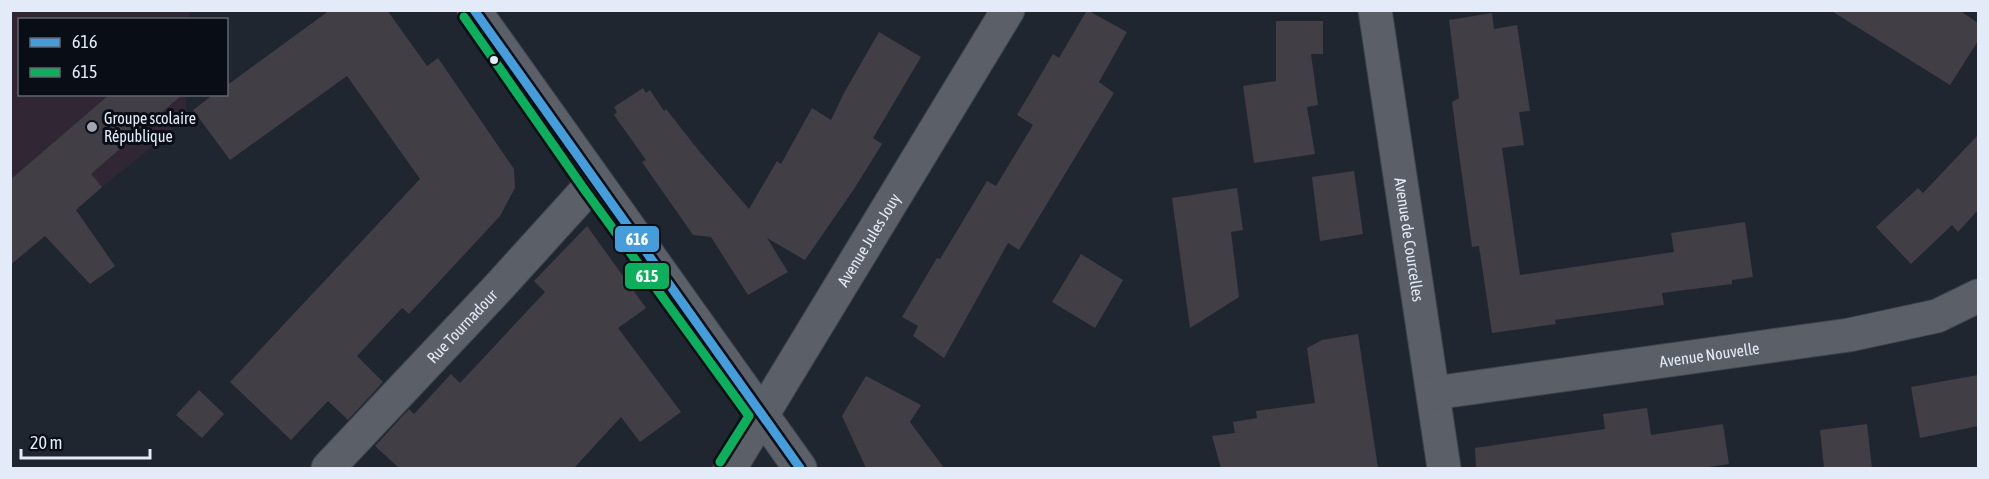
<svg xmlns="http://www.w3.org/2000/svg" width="1989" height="479" viewBox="0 0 1989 479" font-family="'Asap Condensed',sans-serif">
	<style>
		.education { fill: #302634 }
		.building { fill: #413e45 }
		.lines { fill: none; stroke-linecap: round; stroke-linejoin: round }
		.street-casing { stroke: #3e444d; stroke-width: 35 }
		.street { stroke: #5b5f67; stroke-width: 33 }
		.bus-1-casing { stroke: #080d16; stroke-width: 14 }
		.bus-2-casing { stroke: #080d16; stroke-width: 14 }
		.bus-1 { stroke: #469ddb; stroke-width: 9 }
		.bus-2 { stroke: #0daf5c; stroke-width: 9 }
		.bus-dot { fill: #e4ebf8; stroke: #080d16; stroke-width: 2 }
		.poi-dot { fill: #9fa6b2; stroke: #080d16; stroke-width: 2 }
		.labels { text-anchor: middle; stroke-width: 6; stroke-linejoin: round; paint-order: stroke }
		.poi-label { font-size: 16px; fill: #e4ebf8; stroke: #080d16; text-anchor: start }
		.street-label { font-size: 16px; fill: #e4ebf8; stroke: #080d16 }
		.line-badge { stroke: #080d16; stroke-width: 2 }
		.badge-label { font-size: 16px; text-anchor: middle; font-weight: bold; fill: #fff }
	</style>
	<rect width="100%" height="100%" fill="#202630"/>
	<!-- education -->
	<path class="education" d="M11 11H190L189 19 20 20V94L186 95V115L162 139 102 187 11 265Z"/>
	<!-- building -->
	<path class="building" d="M330 10H387L427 66 438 58 514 169 515 188 500 216 409 314 402 308 357 356 383 382 348 420 328 401 291 440 230 382 420 179 347 76 230 160 193 110 214 94H226V86Z
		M1087 10 1127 32 1099 82 1114 93 1019 250 1008 243 944 358 913 336 918 326 902 317 937 258 940 259 987 181 996 186 1033 125 1017 115 1053 54 1059 58Z
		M1830 10H1959L1978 23V41L1950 85Z
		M1492 13 1494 29 1517 25 1530 111 1519 112 1524 145 1502 148 1520 275 1674 252 1671 233 1745 222 1753 277 1732 280V284L1662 293 1664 305 1555 320 1556 324 1492 333 1479 246 1472 247 1457 140 1452 102 1459 98 1449 20Z
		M1276 21H1323V54H1311L1318 105 1307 107 1315 154 1254 163 1243 86 1276 81Z
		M879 32 921 57 873 138 882 144 854 189 805 260 767 238 788 272 748 295 711 237 693 235 642 162 646 160 614 115 617 112 614 107 643 88 646 93 650 90 664 111 666 109 699 151 749 209 777 161 781 164 812 108 831 120 844 93Z
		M110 94H183L91 174 102 187 76 210 115 266 90 284 45 236 10 265V180Z
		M1978 135V210L1958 232 1952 225 1911 264 1876 227 1918 188 1923 193Z
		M1354 171 1363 234 1320 241 1312 177Z
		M1237 188 1243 230 1231 232 1239 297 1190 328 1172 198Z
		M587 226 646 308 618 328 681 412 640 442 621 417 574 468H399L375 446 409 409 414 414 451 374 460 383 545 292 534 281Z
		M1081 254 1123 280 1095 328 1052 302Z
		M1358 334 1378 468H1221L1212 436 1235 433 1233 422 1257 418 1256 411 1315 403 1307 348 1322 340Z
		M1978 375V426L1920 438 1911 387Z
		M866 376 921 405 910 422 944 468H866L842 416Z
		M199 390 224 414 202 438 176 415Z
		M1647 408 1651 435 1723 424 1729 464 1702 468H1476L1475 448 1605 429 1603 414Z
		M1867 424 1872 468H1824L1820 430Z"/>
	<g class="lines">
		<defs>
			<g id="street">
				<path d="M474 10 800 468"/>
				<path id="s1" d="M1375 10 1444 468"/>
				<path id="s2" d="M1434 393 1849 335 1937 316 1978 296"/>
				<path id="s3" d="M328 468 496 290 594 182"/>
				<path id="s4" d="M730 468 1008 10"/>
			</g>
		</defs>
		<!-- street casing -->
		<use href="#street" class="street-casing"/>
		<!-- street -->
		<use href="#street" class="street"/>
		<defs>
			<path id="bus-1" d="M474 10 800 468"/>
			<path id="bus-2" d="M464 17 584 189 749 416 720 462"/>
		</defs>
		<!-- bus-1 casing -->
		<use href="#bus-1" class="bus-1-casing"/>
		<!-- bus-2 casing -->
		<use href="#bus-2" class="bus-2-casing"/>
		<!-- bus-1 -->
		<use href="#bus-1" class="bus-1"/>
		<!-- bus-2 -->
		<use href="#bus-2" class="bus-2"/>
	</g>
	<!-- markers -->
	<circle class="bus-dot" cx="494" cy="60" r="5"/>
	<circle class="poi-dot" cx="92" cy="127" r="6"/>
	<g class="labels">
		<!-- poi labels -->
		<g class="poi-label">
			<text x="104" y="124">Groupe scolaire<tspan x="104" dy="18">République</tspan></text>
		</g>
		<!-- street labels -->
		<g class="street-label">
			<text dy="6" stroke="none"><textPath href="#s4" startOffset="267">Avenue Jules Jouy</textPath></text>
			<text dy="6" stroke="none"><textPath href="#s1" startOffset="232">Avenue de Courcelles</textPath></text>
			<text dy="6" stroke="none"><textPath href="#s3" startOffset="195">Rue Tournadour</textPath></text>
			<text dy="6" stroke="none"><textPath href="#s2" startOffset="278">Avenue Nouvelle</textPath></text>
		</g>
	</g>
	<g class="line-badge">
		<rect x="614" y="225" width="46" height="28" rx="6" fill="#469ddb"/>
		<rect x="624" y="262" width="46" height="28" rx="6" fill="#0daf5c"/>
	</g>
	<g class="badge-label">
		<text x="637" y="245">616</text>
		<text x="647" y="282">615</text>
	</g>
	<!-- border -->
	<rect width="1989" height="479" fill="none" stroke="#e4ebf8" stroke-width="24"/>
	<!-- legend -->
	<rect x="18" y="18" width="210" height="78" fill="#080d16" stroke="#606670" stroke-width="1.5"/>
	<rect x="30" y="38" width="30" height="9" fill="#469ddb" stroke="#606670" stroke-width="1.5"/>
	<text x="72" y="48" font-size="18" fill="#e4ebf8">616</text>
	<rect x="30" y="68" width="30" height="9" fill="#0daf5c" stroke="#606670" stroke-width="1.5"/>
	<text x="72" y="78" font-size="18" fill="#e4ebf8">615</text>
	<!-- scale -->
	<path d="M21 449v9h129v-9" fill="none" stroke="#e4ebf8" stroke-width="3"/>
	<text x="30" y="449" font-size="18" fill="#e4ebf8" stroke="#080d16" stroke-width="4.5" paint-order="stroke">20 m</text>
</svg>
